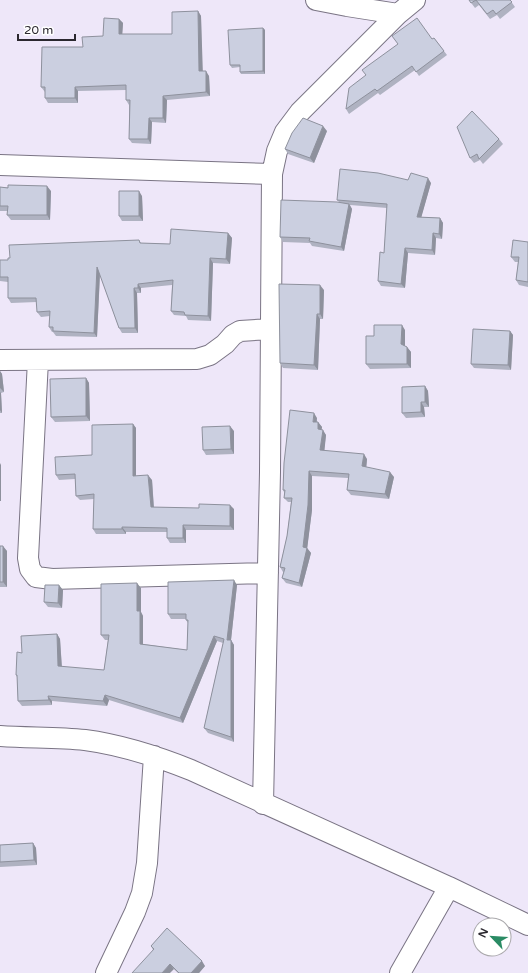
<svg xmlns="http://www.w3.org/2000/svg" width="528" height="973" viewBox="0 0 528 973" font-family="'Varela Round',sans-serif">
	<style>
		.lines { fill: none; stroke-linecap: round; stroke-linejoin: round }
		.minor-casing { stroke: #7a7484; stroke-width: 22 }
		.minor { stroke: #fff; stroke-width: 20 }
		.wall { fill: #afb2c1 }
		.shaded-wall { fill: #8e919d }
		.building { fill: #cbcfe0; stroke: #8e919d }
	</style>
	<rect width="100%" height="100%" fill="#eee7f9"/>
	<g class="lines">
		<defs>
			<path id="minor" d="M316 0 347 6 398 14
				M0 165 272 174
				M0 360 197 359 210 355 225 344 233 335 240 331 270 329
				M38 360 28 558 30 569 36 577 52 579 268 573
				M0 736C28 738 58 737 85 740 123 745 156 756 191 770L449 887 528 925
				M263 804 270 472 272 174 277 151 285 132 300 112 398 14 415 0
				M106 973 135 912 142 893 147 863 154 756
				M400 973 449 887"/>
		</defs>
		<!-- minor casing -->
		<use href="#minor" class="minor-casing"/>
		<!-- minor -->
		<use href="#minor" class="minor"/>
	</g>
	<!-- wall -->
	<path class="wall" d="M469 0H510L515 7 500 19 497 15 490 19 479 5 475 8Z
		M198 11 201 16 202 71 209 76 210 96 167 100 166 123 152 122 151 144 132 143 129 139V105L126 100V90L78 91V103H48L45 98V92L41 87 83 47 103 36 119 19 123 23 122 34H172Z
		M263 28 265 30V74H241L240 72V67L232 68 230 65Z
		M434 38 447 55 419 76 415 70 380 95 378 93 349 114 346 109Z
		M327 131 314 163 288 154 285 149Z
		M499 139 503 144 483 164 480 160 474 163 470 158Z
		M408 180 431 183 421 217 440 218 443 223 442 239 436 238 435 255 408 253 405 288 381 286 378 281 384 253 387 208 350 205 352 209 344 251 312 246 310 243 283 242 280 237 339 202 337 200Z
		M0 187 51 191 50 220H11L7 215 8 211H0Z
		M142 196 143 221H122L119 216Z
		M228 233 232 238 230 264 213 263 211 321 188 320 186 316 174 315 171 311 172 285 141 288V293H137L138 333H122L119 328 100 275 97 337 56 336 53 332H52L49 327 50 316 41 317 37 312V302L11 303 8 298V282L0 281V260H8L139 240 141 243 170 244Z
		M528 242V287L519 285 516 280 518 262H515L511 257Z
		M324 290 323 319H320L318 370 283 368 280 363Z
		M405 330V346L407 347 411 352V368L370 369 366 364 374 336Z
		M510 331 513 335 511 370 474 368 471 364Z
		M0 371 2 374 4 392 1 393 2 413H0Z
		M86 378 89 383 90 421 55 422 51 417Z
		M425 386 428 391 429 407H424L425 417 406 418 402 413Z
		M317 418V422H318L322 427 321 430 326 435 324 450 367 459 366 467 394 477 389 499 351 495 347 490 348 478 312 476V510L307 548 311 553 302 587 286 583 282 578 284 572H283L280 567 287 536 291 502H288L284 498V492L283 490Z
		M133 424 136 428V476L152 480 154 507 234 509V530H186V543H170L167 538V532H126V534H96L93 529 94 499 80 500 76 496 75 479 59 480 56 475 92 455Z
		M234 431V454L206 455 203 450Z
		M0 546 7 551V587H0Z
		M237 585 231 640 234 645V742L208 733 204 728 223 643 217 641 183 723 109 700 107 706 52 701V705L22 706 18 701 17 677 16 675 22 653 57 634 60 639 62 667 104 670 108 640H105L101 635 141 588V612L143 616V644L187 650 188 623 186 620V619H171L168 614Z
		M63 590 62 608 48 607 44 602Z
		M33 843 36 848 37 865 0 867V845Z
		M151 946 205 966 199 973H178L153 950Z"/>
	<!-- shaded-wall -->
	<path class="shaded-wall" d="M198 11 201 16 203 76 199 71Z
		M119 19 123 23 122 39 119 34Z
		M263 28 265 30V74L263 71Z
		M206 71 209 76 210 96 206 92Z
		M75 87 78 91V103L75 98Z
		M163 96 167 100 166 123 163 118Z
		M149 118 152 122 151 144 148 139Z
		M323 126 327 131 314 163 310 158Z
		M428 178 431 183 420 222 417 217Z
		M47 186 51 191 50 220 47 215Z
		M139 191 142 196 143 221 139 216Z
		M349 204 352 209 344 251 341 247Z
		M440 218 443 223 442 239 439 234Z
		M228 233 232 238 230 264 226 259Z
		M433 233 436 238 435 255 432 250Z
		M405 248 408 253 405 288 401 284Z
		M210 258 213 263 211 321 208 316Z
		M97 267 100 271 97 337 94 333Z
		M138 284 141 288V293L138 288Z
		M320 285 324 290 323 319 320 314Z
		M134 288 137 293 138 333 135 328Z
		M317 314 320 319 318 370 314 365Z
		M402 325 405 330V349L401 344Z
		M510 331 513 335 511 370 508 365Z
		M407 347 411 352V368L407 364Z
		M0 371 2 374 4 392 0 388Z
		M86 378 89 383 90 421 86 416Z
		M425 386 428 391 429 407 425 402Z
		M0 392 1 393 2 413 0 410Z
		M421 402 424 407 425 417 421 412Z
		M314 413 317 418 316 426 313 422Z
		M318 422 322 427 321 434 318 429Z
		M133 424 136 428V481L133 476Z
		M230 426 234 431V454L231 449Z
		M323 430 326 435 324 455 320 450Z
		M364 454 367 459 366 471 362 466Z
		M0 463 1 465V501H0Z
		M309 471 312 476V510L307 550V548L311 553 302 587 299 583 303 547Z
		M390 472 394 477 389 499 385 494Z
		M148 475 152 480 154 512 151 507Z
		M230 505 234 509V530L230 526Z
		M183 525 186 530V543L183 538Z
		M122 527 126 532V534L122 529Z
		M3 546 7 551V587L3 582Z
		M234 580 237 585 231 640 234 645V742L231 737 227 640Z
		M137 583 141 588V612L143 616V649L140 644 137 611Z
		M59 585 63 590 62 608 58 603Z
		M57 634 60 639 62 671 58 666Z
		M214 636 217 641 183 723 180 718Z
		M105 695 109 700 107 706 103 701Z
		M48 696 52 701V705L49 700Z
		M33 843 36 848 37 865 34 860Z
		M202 961 205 966 199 973H191Z
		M170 964 174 969 170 973H162Z"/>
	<!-- building -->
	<path class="building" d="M469 0H510L512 2 496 14 493 10 487 14 476 0 471 3Z
		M198 11 199 71H206V92L163 96V118H149L148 139H129L130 100H126V85L75 87V98H45V87H41L42 47H83L82 37 103 36 104 18 119 19V34H172V12Z
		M417 18 432 39 434 38 444 51 416 72 412 66 377 91 375 89 346 109 349 88 366 75 362 70 398 44 392 36Z
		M263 28V71L240 72V65H230L228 30Z
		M472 111 499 139 479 159 477 154 470 158 457 127Z
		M303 118 323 126 310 158 285 149 292 133Z
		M340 169 378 173 408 180 411 173 428 178 417 217 440 218 439 234 433 233 432 250 405 248 401 284 378 281 380 252 384 253 387 204 337 200Z
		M8 185 47 186V215H7L8 206H0V187L8 188Z
		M119 191H139V216H119Z
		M281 200 337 202 349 204 341 247 309 241 310 238 280 237Z
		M171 229 228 233 226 259 210 258 208 316 185 315 184 312 171 311 173 280 138 284V288H134L135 328H119L97 267 94 333 53 331V327H49L50 311 37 312 36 298H8V277H0V260H8V258H10L9 245 139 240 140 243 170 244Z
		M513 240 528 242V282L516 280 519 257H511Z
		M279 284 320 285V314H317L314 365 280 363Z
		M374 325H402L401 344 407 347V364H366V336H374Z
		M473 329 510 331 508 365 471 364Z
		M86 378V416L51 417 50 379Z
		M425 386V402H421V412L402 413V387Z
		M290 410 314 413 313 422H318V429L323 430 320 450 364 454 362 466 390 472 385 494 347 490 349 474 309 471 308 505 303 547 307 548 299 583 282 578 285 568 280 567 287 536 292 498H284L285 490H283L284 463Z
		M133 424V476L148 475 151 507 199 508V504L230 505V526L183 525V538H167V528L122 527V529H93L94 494 76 496 75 474 56 475 55 457 92 455V425Z
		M230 426 231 449 203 450 202 427Z
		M0 546H3V582H0Z
		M234 580 227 640H231V737L204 728 224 639 214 636 180 718 105 695 103 701 48 696 49 700 18 701 17 675H16L17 652 22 653 21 636 57 634 58 666 104 670 109 635H101V584L137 583V611H140V644L187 650 188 620H186V614H168V582Z
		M45 585H59L58 603 44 602Z
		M33 843 34 860 0 862V845Z
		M167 928 202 961 191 973H179L170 964 162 973H132L154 949 151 946Z"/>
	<!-- north arrow -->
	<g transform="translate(492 937) rotate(295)"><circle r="19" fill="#ffffff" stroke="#aaa9ac"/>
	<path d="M0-3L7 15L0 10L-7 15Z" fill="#2a8b64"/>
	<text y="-6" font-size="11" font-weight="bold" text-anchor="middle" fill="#2b282f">N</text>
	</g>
	<!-- scale -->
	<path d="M18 34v6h57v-6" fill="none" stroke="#2b282f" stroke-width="2"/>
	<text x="24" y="34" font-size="12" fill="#2b282f" stroke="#ffffff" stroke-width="3" paint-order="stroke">20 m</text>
</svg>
